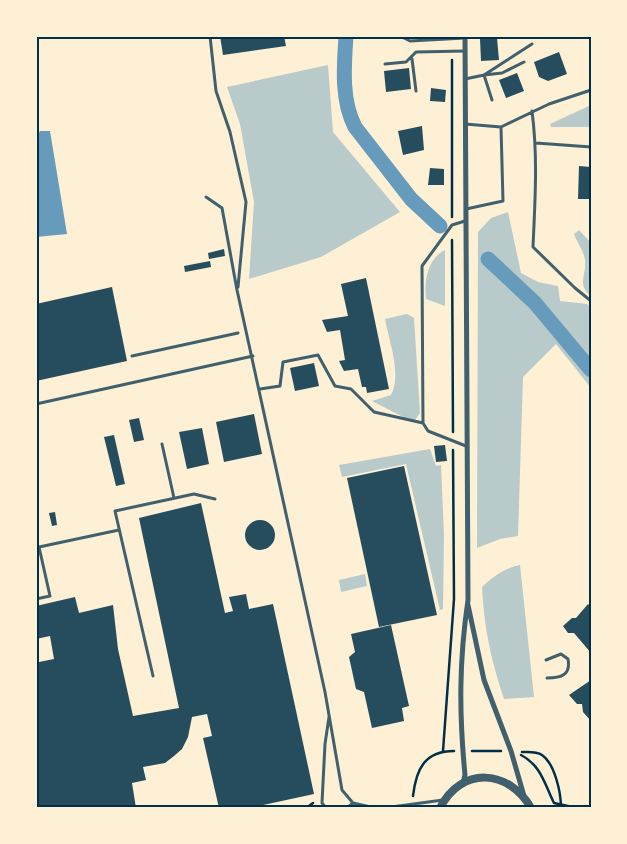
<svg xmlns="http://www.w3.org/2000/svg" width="627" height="844" viewBox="0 0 627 844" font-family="'Fira Sans Condensed',sans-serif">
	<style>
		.green { fill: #b9caca }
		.water { fill: #669bbc }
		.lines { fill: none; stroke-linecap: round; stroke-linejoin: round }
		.canal { stroke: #669bbc; stroke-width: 15 }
		.building { fill: #264d5e }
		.path { stroke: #003049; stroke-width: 2.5 }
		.service { stroke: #3f606c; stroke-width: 3 }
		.minor { stroke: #3f606c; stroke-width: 5 }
		.tertiary { stroke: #3f606c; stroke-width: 8 }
		.neatline { fill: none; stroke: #003049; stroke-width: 2 }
	</style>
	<rect width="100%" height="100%" fill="#fdf0d5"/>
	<!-- green -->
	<path class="green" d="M328 65 333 132 400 212 321 257 249 279 254 202 240 124 227 87Z
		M591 105V127H551L550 124Z
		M508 212 521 273 538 282 558 286 560 301 587 304 591 308V388L556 344 523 377 518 536 500 539 477 548 478 232 491 218Z
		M579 230 591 243V296C576 285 587 274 585 260 584 252 577 242 574 234Z
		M445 250V306L426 299C424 281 427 259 445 250Z
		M407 314 414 318 420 413 415 420 405 418 372 401 391 395C402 375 389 341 385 319Z
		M430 449 436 466 441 465 444 535 443 609 440 610 406 464 342 477 339 465Z
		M520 565 534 697 504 699C491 660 484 628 482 587 493 576 505 568 520 565Z
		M365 574 367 586 341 592 339 580Z"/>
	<!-- water -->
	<path class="water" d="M40 131H50L67 234 36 237V138Z"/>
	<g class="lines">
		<!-- canal -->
		<path class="canal" d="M346 36C344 66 341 100 355 127L411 199 440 226
			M488 259 535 303 591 370"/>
	</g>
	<!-- building -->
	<path class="building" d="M220 36H284L286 46 223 55Z
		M497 38 499 60 481 61 480 39Z
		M559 52 567 74 548 81 539 77 534 62Z
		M409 68 411 89 386 92 384 71Z
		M517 73 524 91 506 98 499 80Z
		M431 88 446 90 445 102 430 101Z
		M422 126 424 150 403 155 398 131Z
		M579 166 591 167V199H578Z
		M430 168 444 169V185H428Z
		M224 249 225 256 209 259 208 253Z
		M210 261 211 267 185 272 184 266Z
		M366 278 389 389 367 393 366 387H362L358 369 344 371 339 361 345 360 340 330 327 332 322 320 348 316 341 284Z
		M112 287 127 361 36 381V304Z
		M314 363 319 386 295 391 290 368Z
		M254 414 262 454 224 462 216 422Z
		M139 418 144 440 134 442 129 420Z
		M202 428 209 464 187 469 179 432Z
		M114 435 125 484 116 486 104 437Z
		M445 445 447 461 436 462 434 446Z
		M404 466 437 615 379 627 347 478Z
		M201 503 225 613 233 611 229 597 246 594 249 609 273 604 314 794 249 808H219L203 738 212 736 207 714 192 717 188 737 182 749 174 756 165 763 143 767 146 780 132 783 136 808H36V651L39 662 54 659 50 636 36 639V606L75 597 79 613 113 605 118 649 133 716 179 708 139 518Z
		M55 512 57 525 52 526 49 513Z
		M245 535a15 15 0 1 1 30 0a15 15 0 1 1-30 0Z
		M588 604 591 607V653L574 633H568L563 626 572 618H576Z
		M391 625 409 706 402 708 404 721 372 728 364 692 356 689 349 657 355 652 351 634Z
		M591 680V721L583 712 582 704H577L569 695Z"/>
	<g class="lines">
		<!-- path -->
		<path class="path" d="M452 217V60
			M452 240 453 432
			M443 751 454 599 453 450
			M472 751H501
			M522 752C528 752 536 751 542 755 555 764 561 793 561 808
			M521 755C541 765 545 785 554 803L577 808
			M413 796C416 770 424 751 454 751
			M306 808 313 803"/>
		<!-- service -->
		<path class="service" d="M210 36 216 91 230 132 246 202 238 287
			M400 36 410 41 465 38
			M412 59 416 91
			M385 64 406 62 416 52 465 51
			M465 79 484 75 532 44
			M492 100 484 75 502 73 524 62
			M532 111C538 157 535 201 533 247L575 288 591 301
			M465 124 501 127
			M536 143 591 147
			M206 197 222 208 237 290 325 692 342 790 353 803 375 808
			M466 209 503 201 501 127 549 104 591 90
			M465 221 452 225 422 266 423 423 428 431 466 446
			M132 356 238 333
			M260 389 280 386 283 362 318 355 335 386 351 389 374 412 423 423
			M36 404 253 356
			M162 444 174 498
			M36 599 50 596 39 547 119 530
			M546 660 561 654 568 659C571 675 561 678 547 678
			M153 676 115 511 194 494 215 499
			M326 808 322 803 325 744 329 717
			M347 808 353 803
			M384 808 443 800"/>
		<!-- minor -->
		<path class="minor" d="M468 605 484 680 511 751 524 796
			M463 783 465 775C459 713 459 661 468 600L465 36"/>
		<!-- tertiary -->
		<path class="tertiary" d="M440 808C461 766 509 769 531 808"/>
	</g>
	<!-- border -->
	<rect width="627" height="844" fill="none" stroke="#fdf0d5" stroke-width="75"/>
	<rect x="38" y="38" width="552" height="768" class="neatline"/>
</svg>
